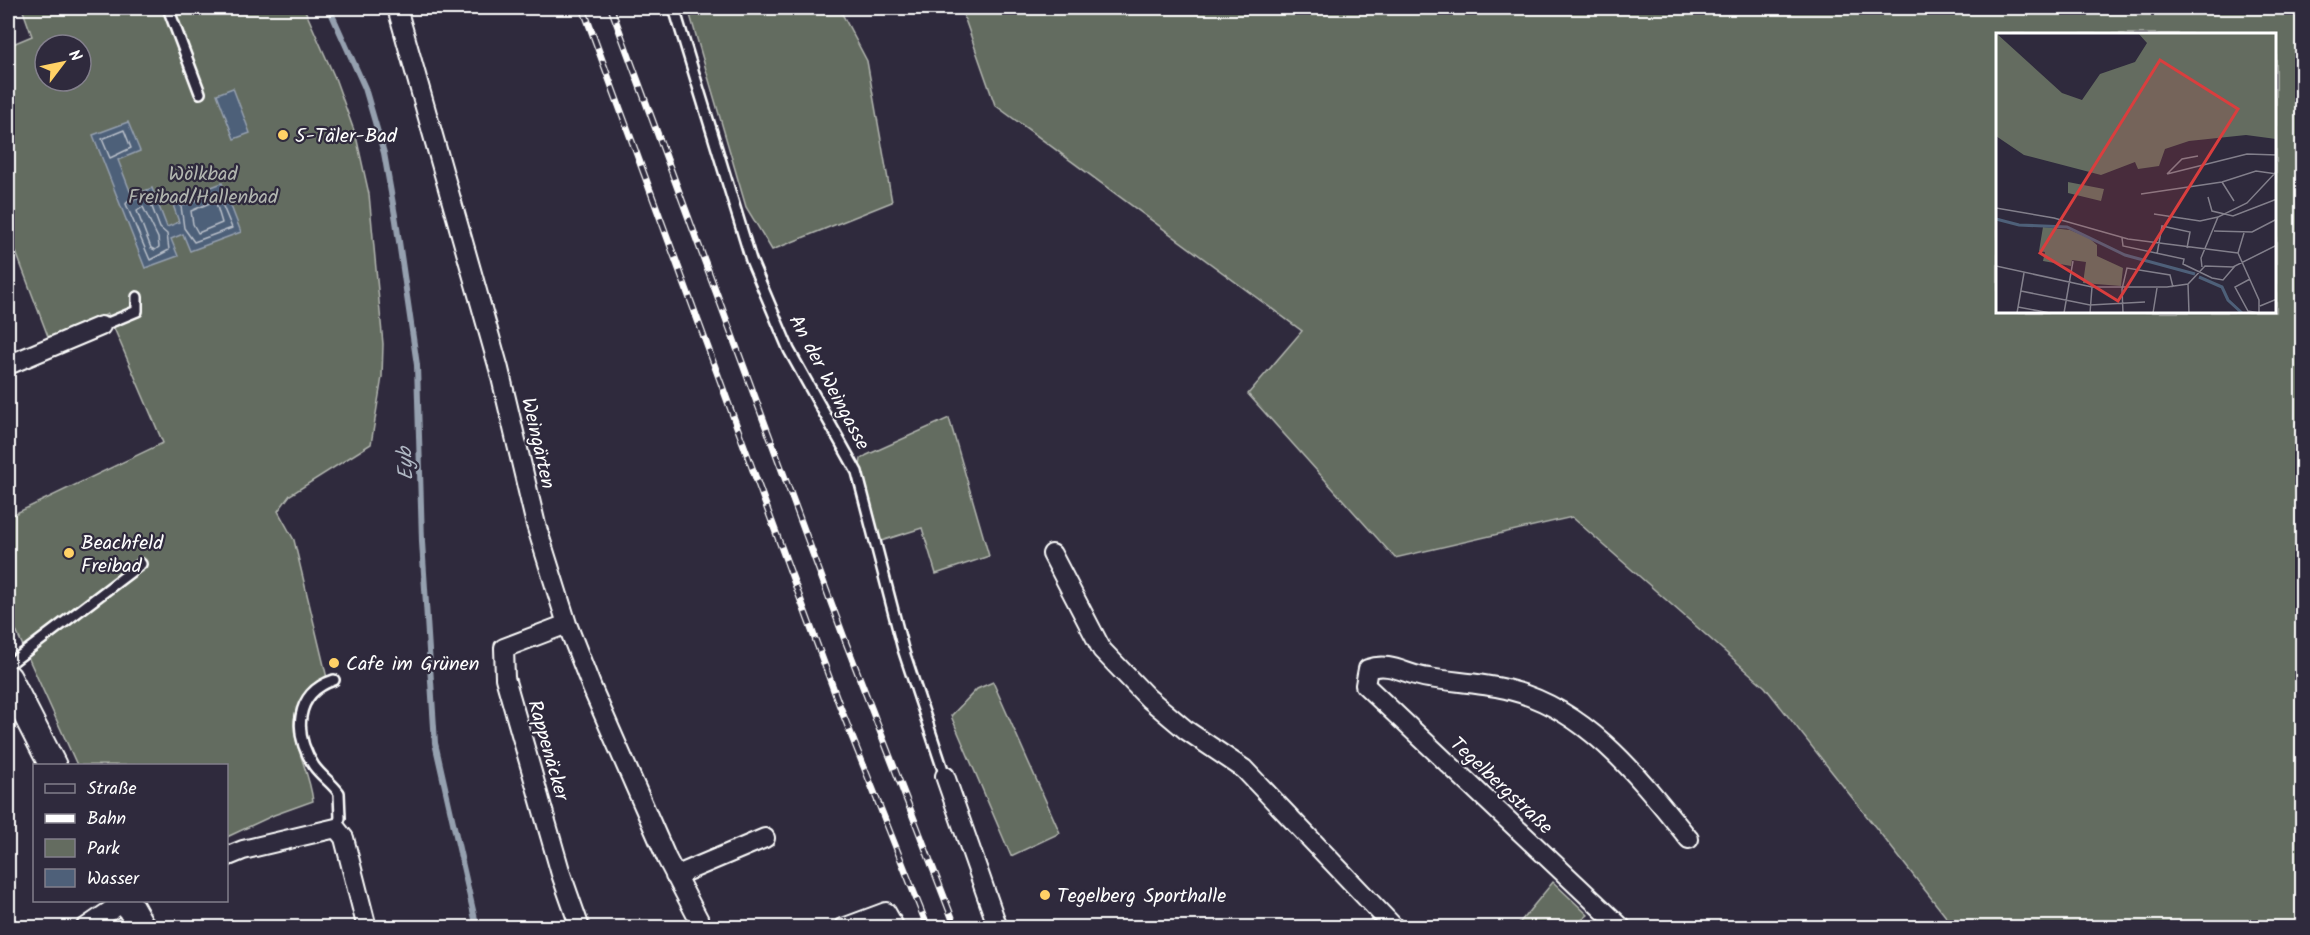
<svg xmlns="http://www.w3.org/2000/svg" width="2310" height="935" viewBox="0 0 2310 935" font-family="Kalam,sans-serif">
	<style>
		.green { fill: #646c60; stroke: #b2b6b0; stroke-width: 1.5; fill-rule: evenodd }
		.water { fill: #4e6079; stroke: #95a0af; stroke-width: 1.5 }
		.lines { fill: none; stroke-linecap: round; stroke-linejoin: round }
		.shore { stroke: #b8bfc9; stroke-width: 1.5 }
		.stream { stroke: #95a0af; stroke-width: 6 }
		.service-casing { stroke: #fff; stroke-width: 14 }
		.minor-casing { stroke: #fff; stroke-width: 22 }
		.secondary-casing { stroke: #fff; stroke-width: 30 }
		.service { stroke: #2f2a3d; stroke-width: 9 }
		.minor { stroke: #2f2a3d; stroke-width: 18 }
		.secondary { stroke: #2f2a3d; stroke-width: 26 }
		.rail-casing { stroke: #fff; stroke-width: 7 }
		.rail { stroke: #2f2a3d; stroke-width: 4.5; stroke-dasharray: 14; stroke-linecap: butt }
		.poi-dot { fill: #ffd166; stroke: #2f2a3d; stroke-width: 2 }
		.labels { text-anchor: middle; stroke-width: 4.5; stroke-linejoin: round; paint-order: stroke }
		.poi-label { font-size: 20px; fill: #fff; stroke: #2f2a3d; text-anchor: start }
		.park-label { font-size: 20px; fill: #b2b6b0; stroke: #2f2a3d }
		.street-label { font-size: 20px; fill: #fff; stroke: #2f2a3d }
		.water-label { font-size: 21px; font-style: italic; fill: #afb7c3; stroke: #2f2a3d }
		.inset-river { fill: none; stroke: #4e6079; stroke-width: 3 }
		.inset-road { fill: none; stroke: #827f8b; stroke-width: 1.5 }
		.view { fill: #da3e3e; fill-opacity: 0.15; stroke: #da3e3e; stroke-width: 3 }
		.inset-edge { fill: none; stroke: #fff; stroke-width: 3 }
	</style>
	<rect width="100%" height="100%" fill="#2f2a3d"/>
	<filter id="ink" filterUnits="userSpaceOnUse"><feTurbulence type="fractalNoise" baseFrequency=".0167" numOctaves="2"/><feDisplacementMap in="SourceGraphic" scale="12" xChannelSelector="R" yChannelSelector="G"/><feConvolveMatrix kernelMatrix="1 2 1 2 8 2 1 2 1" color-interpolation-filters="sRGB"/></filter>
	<g filter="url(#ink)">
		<!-- green -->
		<path class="green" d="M22 8H304L335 78 356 136 369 194 383 344 382 377 371 444 290 495 278 511 294 540 327 678C266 715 307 750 313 801L274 815 227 837 226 766 77 765 8 613V517L163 443 108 314 49 339 8 231V46L32 36ZM45 45H81V81H45Z
			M688 8H839L867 61 892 202 772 250 746 207Z
			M961 8H2302V927H1954L1765 687 1572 517 1395 558 1248 394 1302 331 995 105ZM2276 34V312H1998V34Z
			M949 418 989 556 936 574 922 528 881 541 860 467 861 459 867 455Z
			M993 682 1060 833 1011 856 951 716 977 689Z
			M1553 882 1588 915 1573 927H1516Z"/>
		<!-- water -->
		<path class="water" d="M233 88 250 133 234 139 217 94Z
			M128 122 140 151 118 160 132 196 152 188 167 227 179 222 172 202 222 183 241 232 190 251 183 234 171 239 178 256 145 268 93 135Z"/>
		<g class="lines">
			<!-- shore -->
			<path class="shore" d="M124 130 131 148 110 158 102 139Z
				M217 192 232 228 194 242 184 228 181 206Z
				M146 197 149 199 160 228 167 234 169 250 150 260 126 204 128 201Z
				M212 202 216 203 222 223 198 233 193 224 191 211Z
				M143 207 158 238 159 247 155 250 151 248 137 211Z"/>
			<!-- stream -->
			<path class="stream" d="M329 8 365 88 384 153 396 221 417 365 422 542 435 743 477 928"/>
			<defs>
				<path id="service" d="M168 8 200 93
					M674 8 751 260 789 350 857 472 903 649 945 776
					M101 326 137 311V297
					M8 665 141 564
					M334 680C294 693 293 734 314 766 321 776 332 783 339 793L340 818 336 828"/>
				<path id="minor" d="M397 8 499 369 536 525 567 624 592 688 667 859 703 928
					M8 365 101 326
					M1052 554 1102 650 1148 698 1186 730 1244 769 1395 928
					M567 624 504 648 505 678 561 874 580 928
					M945 776 998 928
					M226 857 243 850 336 828 344 838 367 928
					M675 876 765 838
					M85 928 126 900
					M843 928 886 912 895 928
					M1622 928 1365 685 1368 669C1391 661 1405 675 1429 678 1454 682 1481 683 1506 689 1587 708 1640 778 1689 839"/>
				<path id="secondary" d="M8 678 53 766
					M126 900 142 928"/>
			</defs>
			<!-- service casing -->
			<use href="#service" class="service-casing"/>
			<!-- minor casing -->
			<use href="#minor" class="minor-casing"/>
			<!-- secondary casing -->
			<use href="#secondary" class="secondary-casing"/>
			<!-- service -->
			<use href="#service" class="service"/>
			<!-- minor -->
			<use href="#minor" class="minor"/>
			<!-- secondary -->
			<use href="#secondary" class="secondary"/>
			<defs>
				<path id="rail" d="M583 8 839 704 928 928
					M611 8 843 635 956 928"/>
			</defs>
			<!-- rail casing -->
			<use href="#rail" class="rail-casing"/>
			<!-- rail -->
			<use href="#rail" class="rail"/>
		</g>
	</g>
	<!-- markers -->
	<g class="poi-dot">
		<circle cx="283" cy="135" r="6"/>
		<circle cx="69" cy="553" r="6"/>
		<circle cx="334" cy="663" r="6"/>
		<circle cx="1045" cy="895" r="6"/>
	</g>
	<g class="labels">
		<!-- poi labels -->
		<g class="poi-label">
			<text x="295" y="142">5-Täler-Bad</text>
			<text x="81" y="549">Beachfeld<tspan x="81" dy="23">Freibad</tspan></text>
			<text x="346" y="670">Cafe im Grünen</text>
			<text x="1057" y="902">Tegelberg Sporthalle</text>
		</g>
		<!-- park labels -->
		<g class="park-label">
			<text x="203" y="180">Wölkbad<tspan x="203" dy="23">Freibad/Hallenbad</tspan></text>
		</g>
		<!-- street labels -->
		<g class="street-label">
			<text transform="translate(830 382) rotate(62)" y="7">An der Weingasse</text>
			<text transform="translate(539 443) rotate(77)" y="7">Weingärten</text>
			<text transform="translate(549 750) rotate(74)" y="7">Rappenäcker</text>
			<text transform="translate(1502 785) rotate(43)" y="7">Tegelbergstraße</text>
		</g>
		<!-- water labels -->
		<g class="water-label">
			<text transform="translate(405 464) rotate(-93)" y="7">Eyb</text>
		</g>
	</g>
	<!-- overview -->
	<g transform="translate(1996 33)">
		<rect width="280" height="280" fill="#2f2a3d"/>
		<path d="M0 0 66 60 86 67 104 41 139 29 151 10 142 0H280V106L250 102 193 108 169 116 163 133 142 136 139 129 105 142 28 122 0 103ZM72 149 108 156 105 168 72 160ZM47 194 74 197 93 205 101 212V223L127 235 125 253 87 250 90 229 76 227 75 233 47 228 49 219 43 218Z" fill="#646c60"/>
		<path class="inset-river" d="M0 186 23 192 71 194 129 222 199 241M203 244 226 254 232 267 246 280"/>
		<path class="inset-road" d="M171 141 251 121 281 122M171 141 186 126 202 123M226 149 238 168M145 161 226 149 260 138 281 141M212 164 216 178 237 183 281 166M0 175 58 185 132 206 242 220M158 181 204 188 222 184M218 198 256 199 281 186M248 200 242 220 263 267V280L252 278 239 254 254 246M126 205 127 213 188 226 187 231 216 245 227 247 239 233M161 221 166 193 194 199 191 215M0 233 96 254H171L192 251 209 233 237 234 281 212M206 234 205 225 222 184 251 170 281 138M192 251 193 280M25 258 94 272 149 269M264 273 281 266M22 274 54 280M21 280 28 240M68 280 77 228M94 280 96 254M127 280 126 256 131 235 174 242 177 254M157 280 161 255"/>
		<path class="view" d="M164 27 242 76 122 268 44 220Z"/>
		<rect width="280" height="280" class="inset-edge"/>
	</g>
	<!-- margin -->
	<rect width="2310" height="935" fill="none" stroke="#2f2a3d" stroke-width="30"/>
	<rect x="15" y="15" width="2280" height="905" fill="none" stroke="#fff" stroke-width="2" filter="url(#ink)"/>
	<!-- legend -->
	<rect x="33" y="764" width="195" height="138" fill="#2f2a3d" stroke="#827f8b" stroke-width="1.5"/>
	<rect x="45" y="784" width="30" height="9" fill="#2f2a3d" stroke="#827f8b" stroke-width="1.5"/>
	<text x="87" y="794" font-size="18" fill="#ffffff">Straße</text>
	<rect x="45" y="814" width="30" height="9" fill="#ffffff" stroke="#827f8b" stroke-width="1.5"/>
	<text x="87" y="824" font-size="18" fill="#ffffff">Bahn</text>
	<rect x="45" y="839" width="30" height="18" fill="#646c60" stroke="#827f8b" stroke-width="1.5"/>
	<text x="87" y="854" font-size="18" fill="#ffffff">Park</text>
	<rect x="45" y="869" width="30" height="18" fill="#4e6079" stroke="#827f8b" stroke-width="1.5"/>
	<text x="87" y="884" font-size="18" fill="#ffffff">Wasser</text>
	<!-- north arrow -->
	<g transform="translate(63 63) rotate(58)"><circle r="28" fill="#2f2a3d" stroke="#827f8b" stroke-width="1.5"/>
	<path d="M0-4.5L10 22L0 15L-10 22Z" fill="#ffd166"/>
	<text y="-9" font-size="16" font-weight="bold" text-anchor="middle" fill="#ffffff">N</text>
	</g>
</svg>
